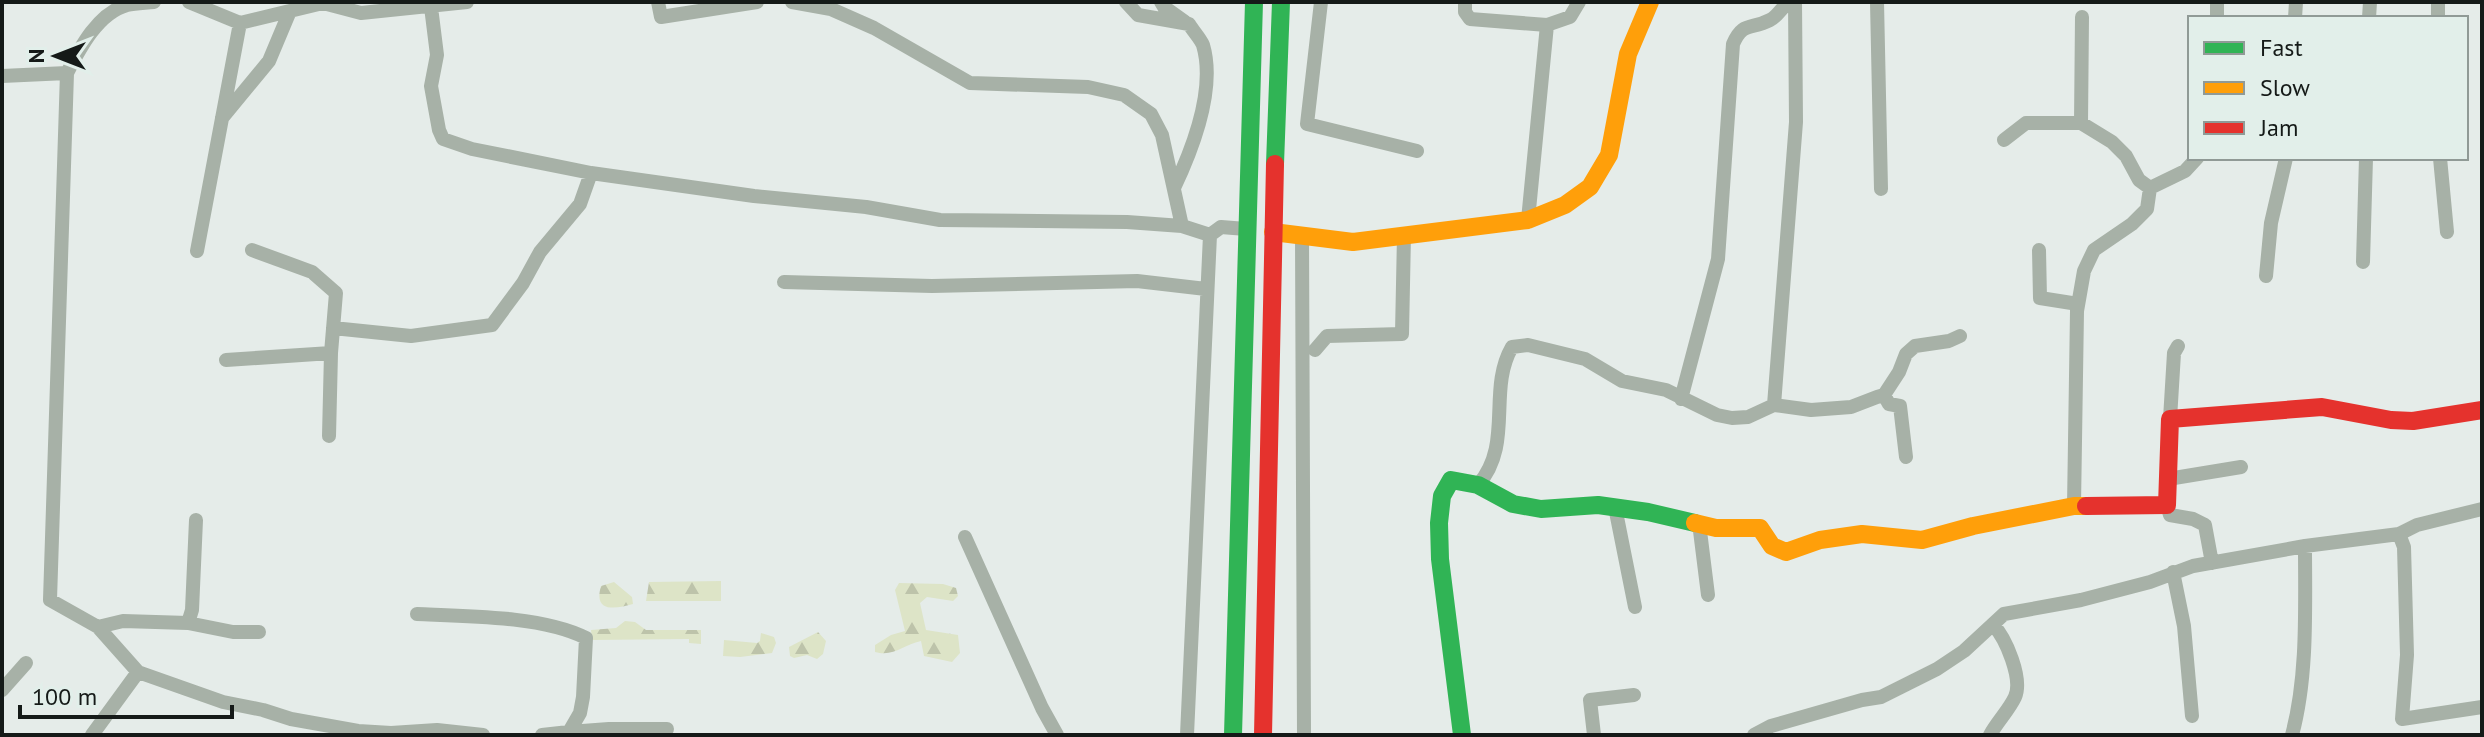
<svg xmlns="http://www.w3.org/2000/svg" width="2484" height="737" viewBox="0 0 2484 737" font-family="'PT Sans',sans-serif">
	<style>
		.forest { fill: url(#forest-firs) }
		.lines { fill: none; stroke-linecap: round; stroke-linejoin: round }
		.street { stroke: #a7b1a7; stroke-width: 14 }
		.fast { stroke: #30b455; stroke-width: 18 }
		.slow { stroke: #ff9f0a; stroke-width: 18 }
		.jam { stroke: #e5322d; stroke-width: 18 }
	</style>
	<defs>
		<pattern id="forest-firs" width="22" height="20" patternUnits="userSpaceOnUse" patternTransform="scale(2)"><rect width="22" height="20" fill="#dde4c7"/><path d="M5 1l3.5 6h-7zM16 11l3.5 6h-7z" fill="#bdc3aa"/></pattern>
	</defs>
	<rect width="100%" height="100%" fill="#e5ece9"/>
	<!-- forest -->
	<path class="forest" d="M721 581V601H646L649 582Z
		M614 582 632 597 633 604C616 609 593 613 601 586Z
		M899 583 943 584 956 588 958 596 953 601 927 597 920 603 926 630 958 635 960 653 952 662 924 656 921 641C903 645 894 657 875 652V645L891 635 905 631 895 590Z
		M625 621 635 622 646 630H701V644L689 643V639L592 640 591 630 616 628Z
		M818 632 826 641 823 654 817 659 807 655 794 658 790 656 789 647Z
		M761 633 774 637 776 643 772 653 740 657 723 656 724 640 757 643 760 641Z"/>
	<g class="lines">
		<!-- street -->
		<path class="street" d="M189 2 240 23 323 3 361 13 467 2
			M658 2 661 17 757 2
			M792 2 831 9 874 28 970 83 1088 87 1124 95 1151 114 1162 135 1182 226
			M1126 2 1138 15 1189 24C1193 31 1200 38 1203 45 1216 89 1193 148 1174 188
			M1161 2 1164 7 1185 22
			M1321 2 1307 124 1417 151
			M1465 2V12L1470 19 1547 25
			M1877 2 1881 189
			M2217 2V18
			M2438 2V18
			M431 7 437 55 431 86 439 130 443 139 472 149 591 173 754 196 866 207 940 220 1127 222 1182 226 1210 235
			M2295 18 2296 2
			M2369 18 2370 2
			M67 73 50 600 98 627 138 672 223 702 263 710 291 719 358 731 391 733 437 730 483 735
			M2 76 67 73C80 48 98 13 127 5 136 3 145 3 154 2
			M222 118 269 61 290 11
			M2081 123 2082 17
			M2004 140 2026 123H2081L2112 142 2126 156 2139 180 2150 188
			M2440 158 2447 232
			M1528 220 1547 25 1570 17 1579 2
			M1302 236 1304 735
			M2039 250 2040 298 2078 304
			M197 251 240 23
			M2363 262 2366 158
			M2266 276 2271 223 2286 158
			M784 282 932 286 1137 281 1206 289
			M333 328 411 336 492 325 523 283 540 252 580 204 591 173
			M1315 350 1327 336 1402 334 1404 235
			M226 360 331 353 336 293 312 272 252 250
			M1884 395 1889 404 1900 406 1906 457
			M1681 399 1718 259 1733 44C1743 21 1751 30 1770 20 1777 17 1782 7 1789 2
			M1774 405 1796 122 1795 2
			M2170 419 2174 353 2178 346
			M329 436 331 353
			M2168 479 2241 467
			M1478 485C1514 444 1487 390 1512 347L1528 345 1585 359 1622 381 1666 390 1717 415 1732 418 1748 417 1774 405 1811 410 1851 407 1877 397 1884 395 1899 372 1906 354 1915 346 1949 341 1960 336
			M2167 505 2170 515 2193 519 2205 525 2212 563
			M2074 506 2077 311 2084 271 2094 250 2132 224 2147 209 2150 188 2185 171 2197 158
			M1615 507 1635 607
			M1699 523 1708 595
			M2399 534 2417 525 2482 509
			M965 537 1042 708 1057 735
			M2173 572 2184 626 2192 716
			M417 614C466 616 543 616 586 638L583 697 580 713 569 732 542 735
			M188 623 233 632H259
			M98 627 123 621 188 623 192 610 196 520
			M2 690 26 663
			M92 735 138 672
			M569 735V732L609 729H667
			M1187 735 1210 235 1221 227 1246 229
			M1594 735 1590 700 1634 695
			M1754 735 1771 726 1862 700 1881 697 1937 669 1964 651 2004 614 2081 600 2150 582 2193 566 2305 546 2399 534 2404 547 2407 655 2402 719 2482 707
			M1990 735C1997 722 2009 710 2015 697 2023 679 2006 638 1993 625
			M2292 735C2308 676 2305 607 2305 546"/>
		<!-- fast -->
		<path class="fast" d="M1275 164 1281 2
			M1233 735 1254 2
			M1462 735 1440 559 1439 523 1442 496 1451 480 1478 485 1513 504 1541 509 1598 505 1648 512 1695 523"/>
		<!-- slow -->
		<path class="slow" d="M1273 232 1353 242 1528 220 1565 205 1590 187 1609 155 1628 54 1650 2
			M1695 523 1716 528H1760L1772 546 1786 552 1820 540 1862 534 1922 540 1973 526 2074 506H2086"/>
		<!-- jam -->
		<path class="jam" d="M2086 506 2167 505 2170 419 2322 407 2391 420 2413 421 2482 410
			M1263 735 1275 164"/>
	</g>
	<!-- border -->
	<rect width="2484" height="737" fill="none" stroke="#151a18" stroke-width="8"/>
	<!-- legend -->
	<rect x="2188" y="16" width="280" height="144" fill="#e2efea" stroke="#909a96" stroke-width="2"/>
	<rect x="2204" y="42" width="40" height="12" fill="#30b455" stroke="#909a96" stroke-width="2"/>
	<text x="2260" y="56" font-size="24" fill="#151a18">Fast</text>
	<rect x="2204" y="82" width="40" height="12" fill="#ff9f0a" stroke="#909a96" stroke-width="2"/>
	<text x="2260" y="96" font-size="24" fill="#151a18">Slow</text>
	<rect x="2204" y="122" width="40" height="12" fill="#e5322d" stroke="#909a96" stroke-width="2"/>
	<text x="2260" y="136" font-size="24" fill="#151a18">Jam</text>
	<!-- north arrow -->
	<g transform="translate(56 56) rotate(270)" stroke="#e2efea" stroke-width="6" paint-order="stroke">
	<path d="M0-6L14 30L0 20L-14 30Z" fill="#151a18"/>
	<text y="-12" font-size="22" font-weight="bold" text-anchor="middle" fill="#151a18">N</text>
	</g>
	<!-- scale -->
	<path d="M20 705v12h212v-12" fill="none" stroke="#151a18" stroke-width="4"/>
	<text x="32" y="705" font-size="24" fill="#151a18" stroke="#e2efea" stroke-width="6" paint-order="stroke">100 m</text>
</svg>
